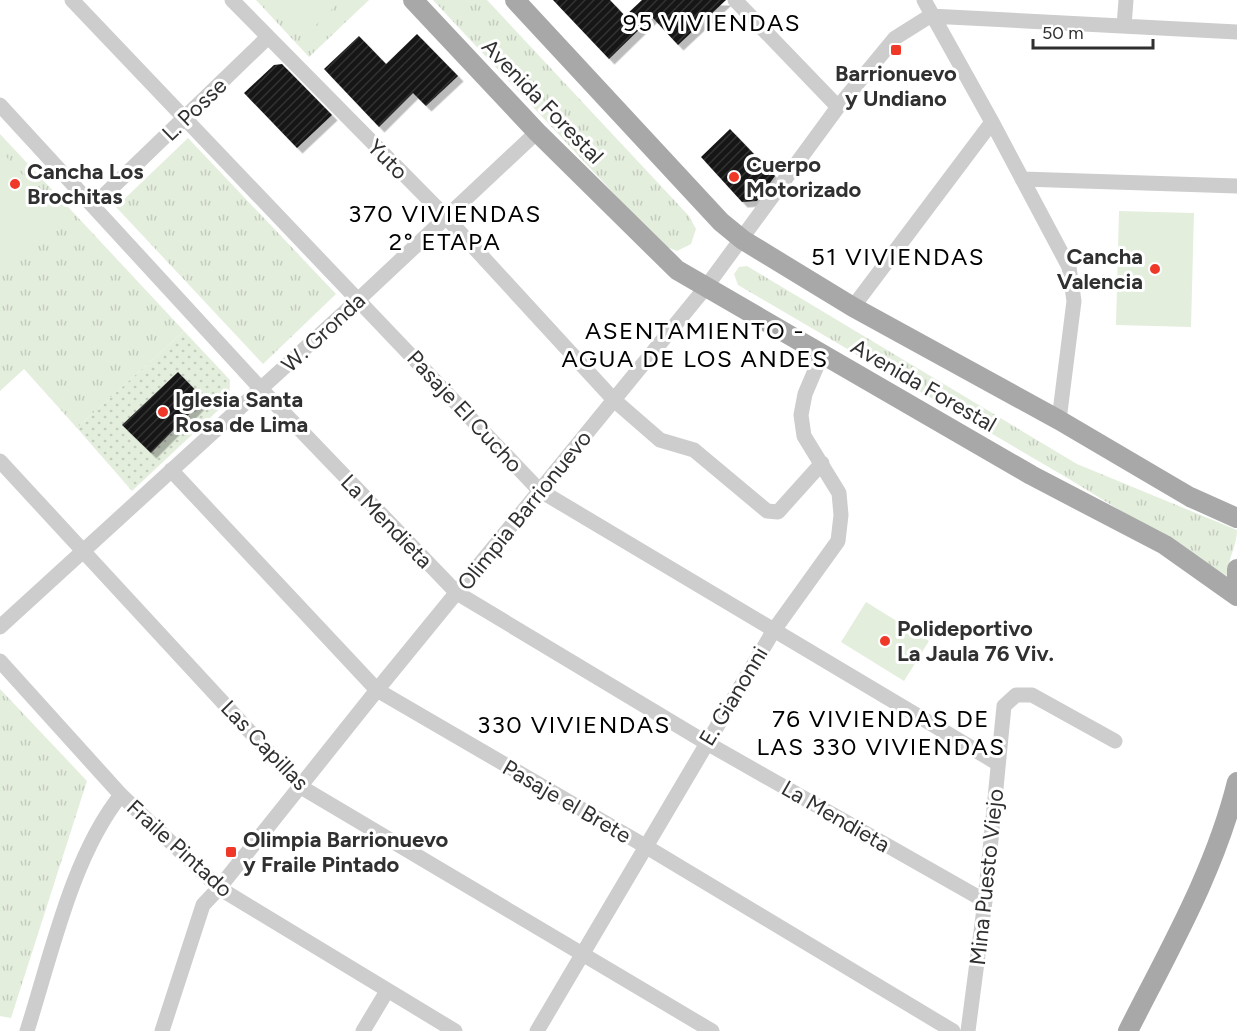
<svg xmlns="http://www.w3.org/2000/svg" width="1237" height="1031" viewBox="0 0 1237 1031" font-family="Figtree,sans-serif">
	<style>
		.grass { fill: url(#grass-tufts) }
		.garden { fill: url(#garden-dots) }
		.pitch { fill: #e4eedd }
		.building { fill: url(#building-hatch); filter: url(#shadow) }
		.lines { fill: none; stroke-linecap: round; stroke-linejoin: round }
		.minor { stroke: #cdcdcd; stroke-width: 15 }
		.major { stroke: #a8a8a8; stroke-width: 20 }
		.poi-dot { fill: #f03829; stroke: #fff; stroke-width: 2 }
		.labels { text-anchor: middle; stroke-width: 6; stroke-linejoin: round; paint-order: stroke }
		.poi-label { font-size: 22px; font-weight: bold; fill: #303030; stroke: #fff; text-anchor: start }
		.street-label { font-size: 22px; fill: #303030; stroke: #fff }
		.neighbourhood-label { font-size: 24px; letter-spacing: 1.5px; fill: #000; stroke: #fff }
	</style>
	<defs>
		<pattern id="grass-tufts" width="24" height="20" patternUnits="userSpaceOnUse" patternTransform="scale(1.5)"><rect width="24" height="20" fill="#e4eedd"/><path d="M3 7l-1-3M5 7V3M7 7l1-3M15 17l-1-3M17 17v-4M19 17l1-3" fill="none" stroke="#c4ccbe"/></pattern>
		<pattern id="garden-dots" width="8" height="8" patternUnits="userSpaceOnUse" patternTransform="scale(1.5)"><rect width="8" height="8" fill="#e4eedd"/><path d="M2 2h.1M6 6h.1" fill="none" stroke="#c4ccbe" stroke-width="1.8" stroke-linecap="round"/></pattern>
		<pattern id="building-hatch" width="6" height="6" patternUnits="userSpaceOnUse" patternTransform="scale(1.5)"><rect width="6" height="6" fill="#171717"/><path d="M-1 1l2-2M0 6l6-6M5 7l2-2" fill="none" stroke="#303030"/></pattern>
		<filter id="shadow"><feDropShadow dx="5.5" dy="5.5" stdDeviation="0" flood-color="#0004"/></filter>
	</defs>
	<rect width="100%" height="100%" fill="#fff"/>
	<!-- grass -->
	<path class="grass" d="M256 0H369L309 57Z
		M433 0H487L689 216 696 229 691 244 677 251 662 245Z
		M0 134 184 331 77 428 24 369 0 391Z
		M188 138 336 294 263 364 116 207Z
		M747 266 1077 464 1237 530C1237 546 1228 558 1227 576L1069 479 738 285 734 274 739 267Z
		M0 689 87 781 11 1018 0 1016Z"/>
	<!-- garden -->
	<path class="garden" d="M184 331 230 380 229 400 132 491 77 428Z"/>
	<!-- pitch -->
	<path class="pitch" d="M283 0H341L305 36 276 7Z
		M0 150 62 218 0 275Z
		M1119 211 1194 213 1191 327 1116 325Z
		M866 602 929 641 904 681 841 642Z"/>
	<!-- building -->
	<path class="building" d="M553 0H610L625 16 642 0H726L678 45 652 17 609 59Z
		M417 34 458 76 426 106 413 93 379 127 324 69 359 36 386 64Z
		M282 64 332 115 297 148 244 93 274 65Z
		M730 129 775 176 757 201 742 202 701 157Z
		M178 372 204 399 151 453 122 425Z"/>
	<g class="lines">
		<!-- minor -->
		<path class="minor" d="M72 0 539 490 997 763
			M232 0 445 216 614 400 660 440 694 450 767 511 778 512 822 463
			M735 0 838 107
			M924 0 992 122 1069 267 1074 301 1059 420
			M930 16 1237 32
			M1124 26 1126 0
			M0 105 261 389 457 593 705 742 985 901
			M1022 179 1237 186
			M94 205 267 38
			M853 307 992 122
			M0 461 301 787 712 1031
			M171 470 377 690 645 846 953 1031
			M0 627 359 299 537 132
			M0 661 121 795 219 888 455 1031
			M27 1031C51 956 72 856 121 795
			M162 1031 203 905 219 888 377 690 706 287 838 107 895 38 930 16
			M363 1031 387 991
			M537 1031 774 630 838 541 841 515 839 493 804 436 801 415 805 394 822 354
			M968 1031 985 901 1004 706 1016 695H1032L1115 741"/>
		<!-- major -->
		<path class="major" d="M413 0 537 132 677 270 1031 475 1165 545 1237 596
			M515 0 721 222 743 240 853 307 1059 420 1190 497 1237 518
			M1237 569V596
			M1128 1031C1169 950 1215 871 1237 782"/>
	</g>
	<!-- markers -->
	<g class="poi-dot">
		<rect x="890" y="44" width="12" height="12" rx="3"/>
		<circle cx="734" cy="177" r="6"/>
		<circle cx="15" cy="184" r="6"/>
		<circle cx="1155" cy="269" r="6"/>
		<circle cx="163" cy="412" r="6"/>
		<circle cx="885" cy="641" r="6"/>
		<rect x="225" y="846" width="12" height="12" rx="3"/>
	</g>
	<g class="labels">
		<!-- poi labels -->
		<g class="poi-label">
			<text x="896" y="81" text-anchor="middle">Barrionuevo<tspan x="896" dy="25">y Undiano</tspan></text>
			<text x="746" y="172">Cuerpo<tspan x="746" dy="25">Motorizado</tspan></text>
			<text x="27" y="179">Cancha Los<tspan x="27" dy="25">Brochitas</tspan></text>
			<text x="1143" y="264" text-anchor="end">Cancha<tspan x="1143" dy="25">Valencia</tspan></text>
			<text x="175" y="407">Iglesia Santa<tspan x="175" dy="25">Rosa de Lima</tspan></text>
			<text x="897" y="636">Polideportivo<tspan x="897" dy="25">La Jaula 76 Viv.</tspan></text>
			<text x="243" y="847">Olimpia Barrionuevo<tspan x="243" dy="25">y Fraile Pintado</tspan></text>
		</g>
		<!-- street labels -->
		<g class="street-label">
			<text transform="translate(543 101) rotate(46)" y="8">Avenida Forestal</text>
			<text transform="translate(194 109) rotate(-44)" y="8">L. Posse</text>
			<text transform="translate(388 159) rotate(45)" y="8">Yuto</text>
			<text transform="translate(323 332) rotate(-43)" y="8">W. Gronda</text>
			<text transform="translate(924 385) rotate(30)" y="8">Avenida Forestal</text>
			<text transform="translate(465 411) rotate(47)" y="8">Pasaje El Cucho</text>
			<text transform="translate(524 510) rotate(-51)" y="8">Olimpia Barrionuevo</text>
			<text transform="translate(387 521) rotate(46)" y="8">La Mendieta</text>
			<text transform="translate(733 696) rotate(-59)" y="8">E. Gianonni</text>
			<text transform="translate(265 745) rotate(46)" y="8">Las Capillas</text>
			<text transform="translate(567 801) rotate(30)" y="8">Pasaje el Brete</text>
			<text transform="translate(836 816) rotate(30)" y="8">La Mendieta</text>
			<text transform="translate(180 848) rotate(42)" y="8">Fraile Pintado</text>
			<text transform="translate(986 877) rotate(-84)" y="8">Mina Puesto Viejo</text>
		</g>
		<!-- neighbourhood labels -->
		<g class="neighbourhood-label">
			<text x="712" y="31">95 VIVIENDAS</text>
			<text x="445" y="222">370 VIVIENDAS<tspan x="445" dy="28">2° ETAPA</tspan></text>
			<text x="898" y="265">51 VIVIENDAS</text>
			<text x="695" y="339">ASENTAMIENTO -<tspan x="695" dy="28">AGUA DE LOS ANDES</tspan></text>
			<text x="881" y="727">76 VIVIENDAS DE<tspan x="881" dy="28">LAS 330 VIVIENDAS</tspan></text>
			<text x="574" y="733">330 VIVIENDAS</text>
		</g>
	</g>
	<!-- scale -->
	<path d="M1033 39v9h120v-9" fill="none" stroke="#303030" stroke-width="3"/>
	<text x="1042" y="39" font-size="18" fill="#303030" stroke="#ffffff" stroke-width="4.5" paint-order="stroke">50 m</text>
</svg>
